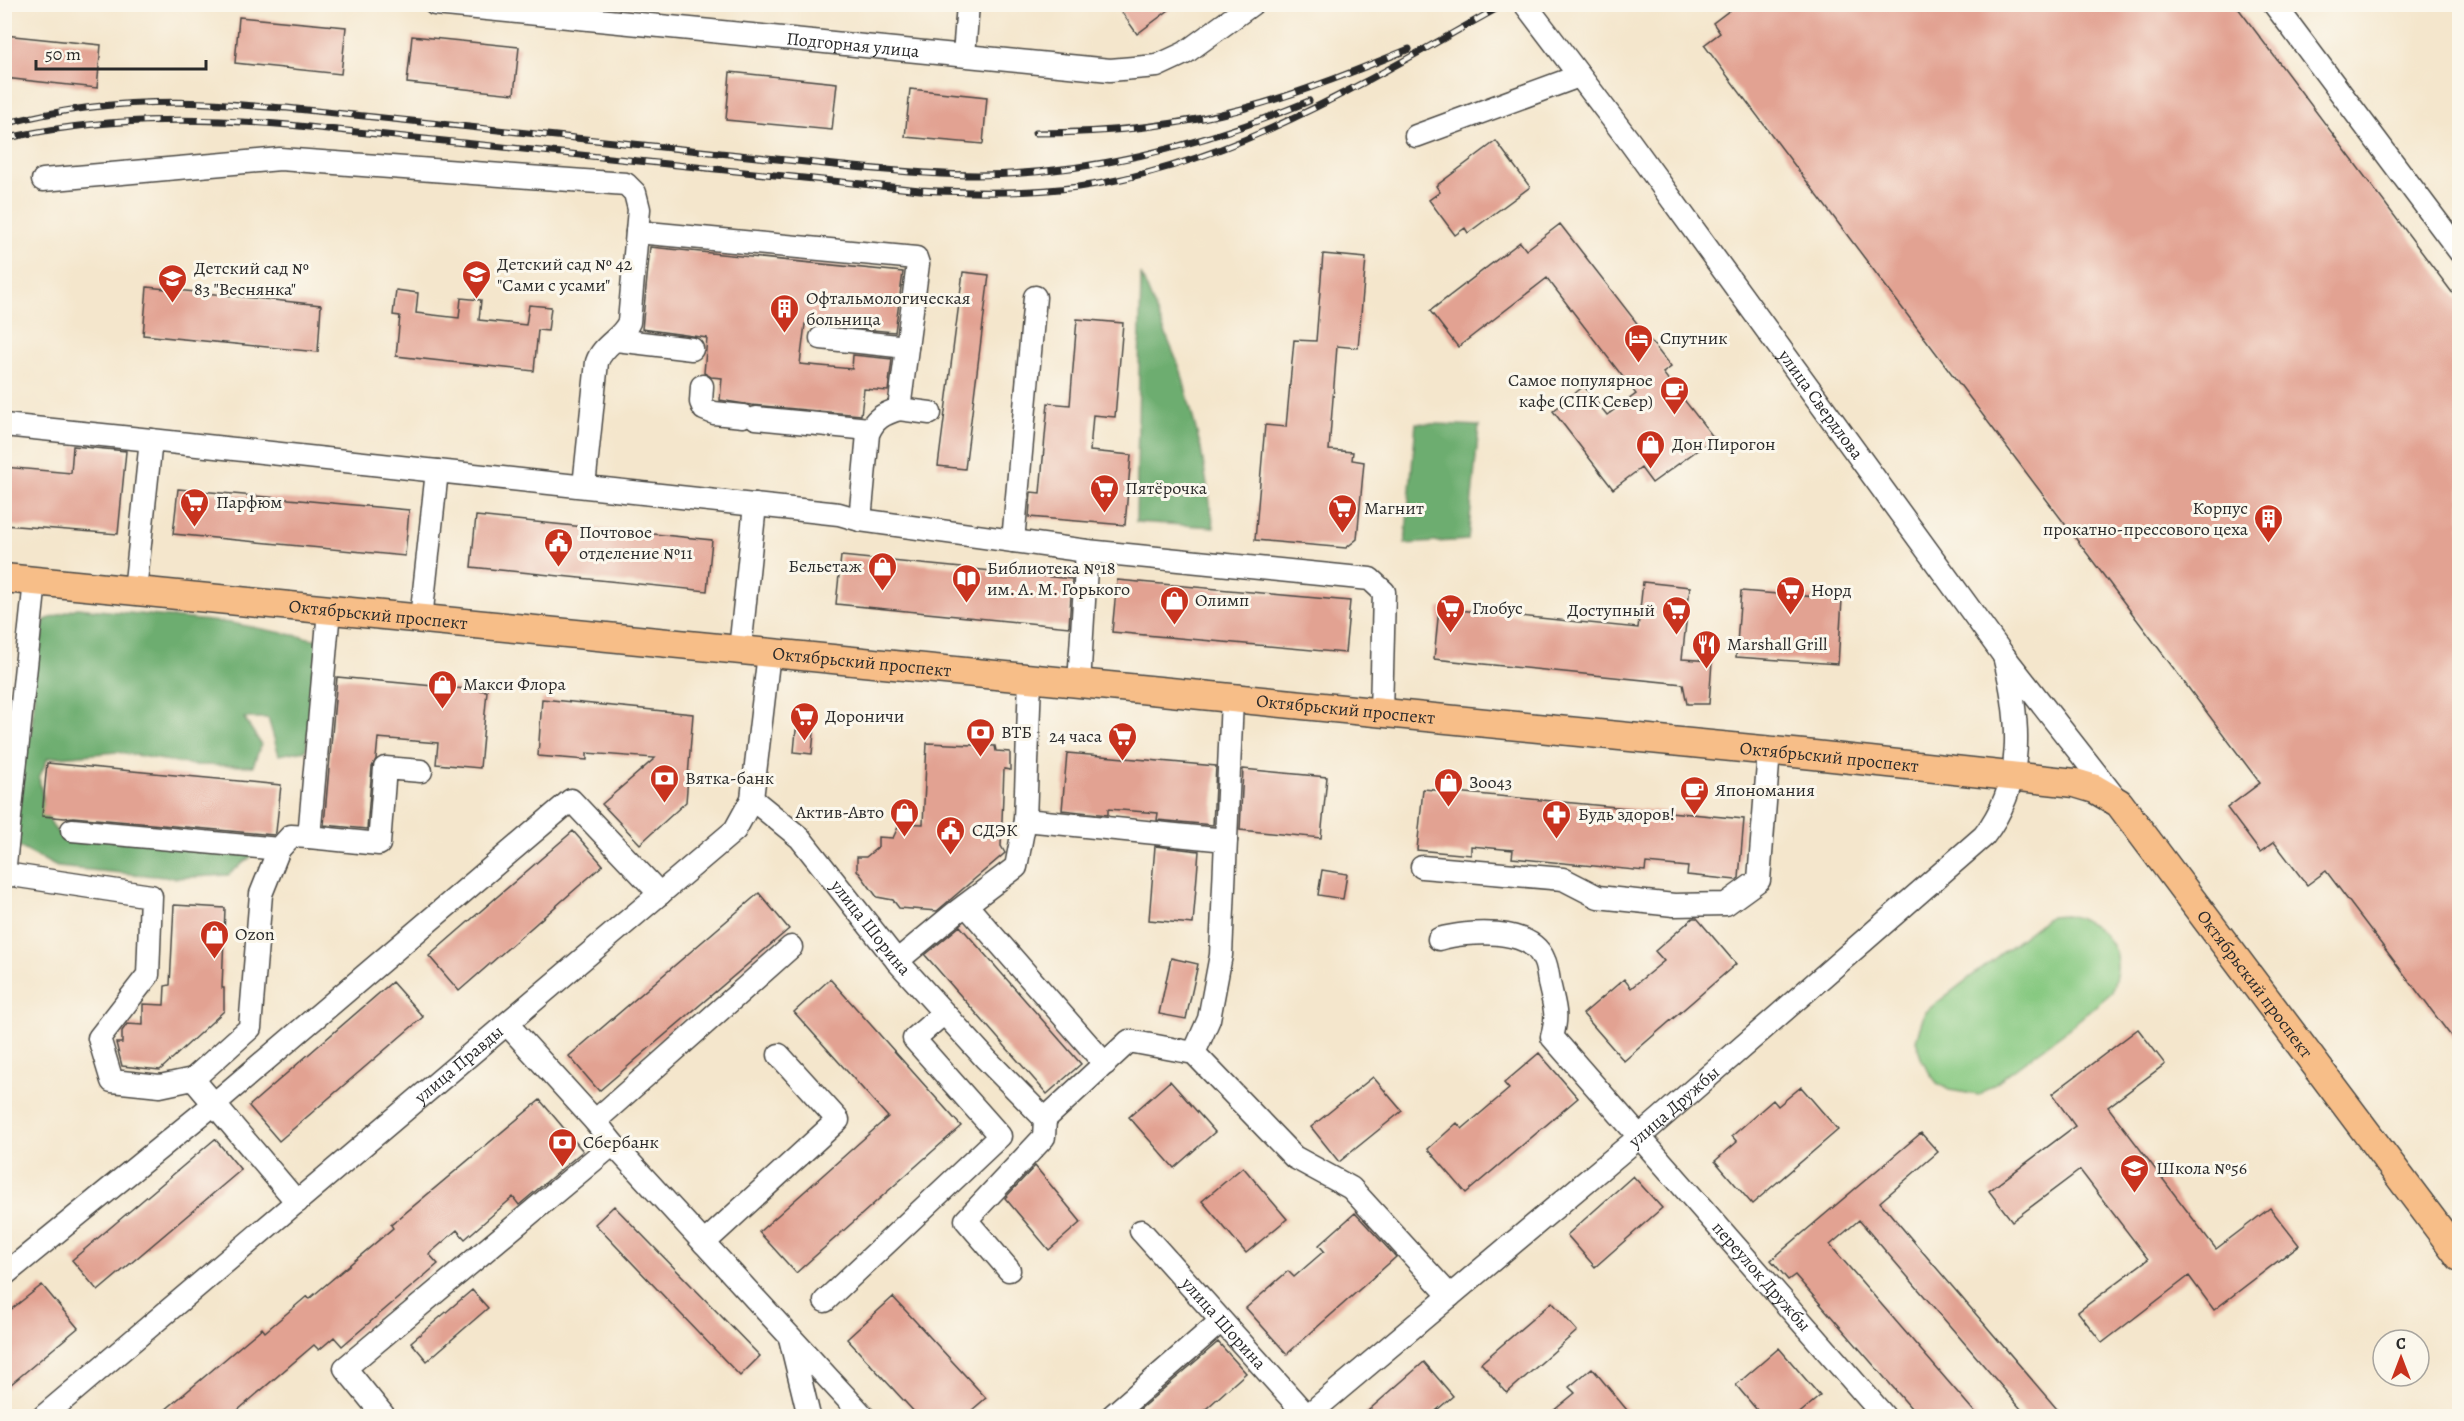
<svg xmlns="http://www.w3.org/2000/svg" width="2464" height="1421" viewBox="0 0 2464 1421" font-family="Alegreya,serif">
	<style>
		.green { fill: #87c981; stroke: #597a56; stroke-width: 1.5 }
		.forest { fill: #6dad6f; stroke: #4c6c4d; stroke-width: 1.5 }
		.building { fill: #e2a292 }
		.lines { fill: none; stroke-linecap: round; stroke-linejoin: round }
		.minor-casing { stroke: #494743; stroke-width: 25 }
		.major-casing { stroke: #494743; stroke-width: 31 }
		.minor { stroke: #fff; stroke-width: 22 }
		.major { stroke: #f7be88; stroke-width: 28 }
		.rail-casing { stroke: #2b2b2b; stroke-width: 7 }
		.rail { stroke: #fbf7ec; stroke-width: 4.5; stroke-dasharray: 14; stroke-linecap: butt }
		.labels { text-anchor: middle; stroke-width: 6; stroke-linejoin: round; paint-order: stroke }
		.street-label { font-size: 18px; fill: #2b2b2b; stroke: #fbf7ec }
		.poi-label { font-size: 18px; fill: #2b2b2b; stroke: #fbf7ec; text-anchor: start }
	</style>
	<rect width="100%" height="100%" fill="#fbf7ec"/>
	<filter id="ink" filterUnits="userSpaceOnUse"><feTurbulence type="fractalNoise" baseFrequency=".0167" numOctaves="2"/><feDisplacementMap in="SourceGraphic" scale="12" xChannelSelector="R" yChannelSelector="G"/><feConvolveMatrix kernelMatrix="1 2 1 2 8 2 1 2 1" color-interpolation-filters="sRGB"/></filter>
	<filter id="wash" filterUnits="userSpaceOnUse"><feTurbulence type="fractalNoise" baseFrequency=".008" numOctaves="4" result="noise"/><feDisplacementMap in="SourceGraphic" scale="24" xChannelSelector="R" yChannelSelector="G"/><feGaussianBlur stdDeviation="1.35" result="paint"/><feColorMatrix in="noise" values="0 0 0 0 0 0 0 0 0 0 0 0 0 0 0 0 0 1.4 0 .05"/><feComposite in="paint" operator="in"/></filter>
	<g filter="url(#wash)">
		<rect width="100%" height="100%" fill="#f4e6cc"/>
		<!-- green -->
		<path class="green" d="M2065 915C2089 918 2116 937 2117 964 2118 973 2114 983 2112 992L2063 1033 1979 1095 1949 1090 1937 1083 1929 1072 1921 1058 1916 1040 1925 1012 2050 916Z"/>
		<!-- forest -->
		<path class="forest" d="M1141 274 1181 371 1201 449 1214 527 1136 522Z
			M1416 423 1479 426 1468 540 1405 544Z
			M77 608 231 623 320 640 306 750 279 755 268 718H244L261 744 253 766 193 765 117 752 48 758 39 778 46 814 56 831 94 837 258 851 228 875 175 878 57 867 8 841 17 761 31 736 34 698 32 653 45 620Z"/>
		<g id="blocks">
			<!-- building -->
			<path class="building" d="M1116 4H1177L1137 34Z
				M1738 4H2235L2460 303V1048L2326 871 2307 885 2274 842 2260 852 2227 808 2260 783 1704 45 1720 33 1713 23Z
				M239 17 346 27 341 74 235 63Z
				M4 35 101 45 97 88 4 78Z
				M412 36 519 47 514 94 407 83Z
				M730 72 837 83 832 130 726 120Z
				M910 89 987 97 983 144 905 137Z
				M1496 141 1530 187 1468 233 1465 228 1455 235 1429 200 1440 192 1436 186Z
				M1560 224 1671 367 1663 373 1714 438 1652 483 1641 468 1613 489 1553 411 1584 386 1607 415 1636 394 1547 278 1458 347 1430 311 1520 242 1526 250Z
				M650 247 903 272 895 332 805 324 800 364 852 369 853 355 892 359 888 391 864 389 861 415 751 405 720 400 722 378 711 377 704 373 707 338 642 329Z
				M1323 254 1366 258 1358 348 1337 346 1329 450 1353 452 1352 460 1364 462 1357 539 1346 548 1255 540 1265 425 1286 427 1294 340 1316 341Z
				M963 272 989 275 965 469 938 466Z
				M147 287 321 305 318 352 143 335Z
				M396 290 418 293 416 313 459 318 461 298 481 300 479 320 526 325 529 305 551 307 548 331 538 330 534 371 396 356 400 316 393 315Z
				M1077 319 1123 323 1115 417 1093 415 1090 451 1131 455 1125 525 1029 517 1031 492 1040 493 1048 403 1070 405Z
				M73 446 126 451 118 534 4 525V467L71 473Z
				M178 489 409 510 405 556 173 534Z
				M476 516 712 540 707 591 471 567Z
				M841 556 1072 579 1069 627 836 604Z
				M1117 580 1350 601 1345 653 1112 632Z
				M1643 582 1690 587 1682 659 1712 661 1709 704H1687L1683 684 1434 659 1439 608 1638 628Z
				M1741 591 1842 599 1838 664 1736 657Z
				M337 677 487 691 480 768 436 764 438 743 378 738 376 759 372 767 367 829 324 825Z
				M542 699 693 714 686 802 640 844 602 804 655 758 587 753V760L538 756Z
				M796 730 814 732 812 754 794 752Z
				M927 743 995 746 996 751 1010 752V770L1004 769 1001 846 1005 853 937 911 899 908 893 900 877 897 857 870V857H866L878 847V837L893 838 900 823 923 824Z
				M1067 753 1216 766 1213 825 1157 820 1158 813 1108 809V815L1062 810Z
				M47 763 281 785 276 832 274 835 73 817 65 818 42 816Z
				M1243 769 1327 777 1321 838 1240 830Z
				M1423 789 1744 819 1739 878 1736 880 1687 875 1688 867 1646 863 1645 871 1512 858 1513 850 1471 846V855L1417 850Z
				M573 831 603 865 459 991 429 956Z
				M1155 846 1199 851 1193 924 1149 920Z
				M1322 870 1347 874 1343 899 1318 895Z
				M759 893 789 929 599 1091 569 1056Z
				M174 905 225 908 222 988H224V1011L160 1070 122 1066 116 1043H122V1031L127 1024 143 1025V1004L164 1005 165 986 170 985Z
				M1693 918H1697L1736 964 1624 1061 1583 1014 1624 979 1631 988 1664 961 1655 951Z
				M960 926 1081 1064 1047 1094 925 955Z
				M1171 958 1198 964 1186 1019 1159 1014Z
				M830 979 961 1126 796 1273 759 1232 888 1117 794 1012Z
				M392 982 423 1017 279 1141 249 1106Z
				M2138 1029 2165 1064 2108 1107 2216 1249 2270 1208 2299 1245 2214 1310 2189 1276 2102 1343 2078 1312 2148 1259 2080 1170 2012 1221 1989 1191 2075 1126 2052 1094Z
				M1539 1053 1578 1098 1466 1193 1428 1149 1457 1123 1462 1129 1509 1089 1504 1083Z
				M1373 1077 1402 1111 1339 1162 1311 1127Z
				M1170 1081 1215 1132 1174 1168 1129 1117Z
				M1801 1087 1838 1130 1752 1204 1715 1161 1737 1142 1732 1136 1773 1100 1778 1106Z
				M540 1100 583 1151 519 1205 513 1197 465 1239 457 1230 429 1254 438 1264 342 1346 334 1337 319 1350 314 1345 231 1416H158L262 1328 265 1332 307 1296 309 1299 393 1228 391 1225Z
				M1921 1133 1938 1152 1880 1202 2063 1416H2027L1859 1220 1830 1245 1978 1416H1918L1795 1275 1788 1280 1771 1260Z
				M215 1139 241 1170 98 1291 72 1260Z
				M1035 1166 1081 1222 1049 1250 1005 1198Z
				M1243 1167 1287 1219 1246 1253 1202 1201Z
				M1633 1176 1662 1208 1595 1267 1567 1235Z
				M614 1206 760 1356 740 1376 595 1224Z
				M1355 1213 1396 1257 1287 1354 1246 1308 1288 1271 1294 1277 1324 1251 1319 1245Z
				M42 1285 78 1328 4 1390V1315Z
				M472 1290 488 1308 427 1361 411 1342Z
				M893 1297 986 1398 965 1416H918L847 1339Z
				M1552 1302 1577 1331 1507 1393 1481 1363Z
				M1218 1342 1246 1373 1198 1416H1132Z
				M1779 1348 1820 1396 1796 1416H1762L1736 1385Z
				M1424 1362 1453 1396 1430 1416H1362Z
				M1592 1368 1632 1416H1547L1575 1393 1569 1387Z"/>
		</g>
	</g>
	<g filter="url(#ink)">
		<use href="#blocks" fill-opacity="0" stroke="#494743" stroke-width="1.5"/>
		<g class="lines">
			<defs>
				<g id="minor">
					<path id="s1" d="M435 4 1110 70 1157 66 1185 53 1252 4"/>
					<path id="s2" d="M1525 4 1630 142 2004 656 2116 799"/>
					<path d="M2274 4 2460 252"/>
					<path d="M964 55 968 4"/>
					<path d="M1416 136 1579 76"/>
					<path d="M43 180 280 159 626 184 635 193 639 209 629 322C622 339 603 344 597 362L584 486"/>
					<path d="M637 232 916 258 918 264 899 409C883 414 874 419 868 434L860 520"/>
					<path d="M821 338 907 347"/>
					<path d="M616 340 692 349"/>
					<path d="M702 386 701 402 704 409 714 413 743 416"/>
					<path d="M899 409 930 413"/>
					<path d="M756 418 869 429"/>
					<path d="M4 425 151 440"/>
					<path d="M1013 541 1035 297"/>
					<path d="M135 591 151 440 437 471"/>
					<path d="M329 610 309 837 379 844 385 768 421 771"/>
					<path d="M421 619 437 471 839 514 860 520 1087 551 1370 579 1384 592 1381 713"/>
					<path d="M740 650 755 505"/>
					<path d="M1079 684 1087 551"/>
					<path id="s3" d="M752 799 800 838 897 961 986 1059 1045 1119"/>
					<path d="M1025 820 1030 679"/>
					<path d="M72 830 279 849 291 836 309 837"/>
					<path d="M1226 840 1232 699"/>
					<path d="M279 849 261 894 250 1028 193 1079 297 1202"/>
					<path d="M1422 867 1563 879 1598 897 1674 905 1726 904 1759 880 1769 751"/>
					<path d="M4 874 35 581"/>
					<path d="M5 874 151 896 148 975 99 1038 112 1081 160 1086 193 1079"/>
					<path d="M966 905 1105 1064"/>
					<path id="s4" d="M1439 939C1467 931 1531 926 1544 960 1548 968 1548 979 1550 987 1555 1009 1558 1015 1552 1037L1884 1416"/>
					<path d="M897 961 955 913 1016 867 1025 820 1226 840 1221 955 1209 1019 1194 1053"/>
					<path d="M508 1025 595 1121 791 947"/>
					<path d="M613 1144 863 1416"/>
					<path id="s5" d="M1141 1231 1307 1416"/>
					<path d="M704 1243 838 1120 779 1055"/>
					<path d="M1009 1270 966 1220 1044 1137 1045 1119 1129 1041 1194 1053 1294 1157 1351 1188 1450 1296"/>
					<path d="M4 1275 214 1104 571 800 660 894"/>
					<path d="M825 1301 1000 1136 914 1039 944 1013"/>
					<path d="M790 1338 809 1416"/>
					<path id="s6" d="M44 1416 735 830 752 799 769 653"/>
					<path d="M384 1416 345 1368 613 1144 595 1121"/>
					<path d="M1112 1416 1221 1321"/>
					<path id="s7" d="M1307 1416 1638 1138 1984 836C2026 781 2020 719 2004 656"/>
				</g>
				<g id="major">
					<path id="s8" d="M4 578 1814 755 2075 783 2095 789 2119 803 2460 1257"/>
				</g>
			</defs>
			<!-- minor casing -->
			<use href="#minor" class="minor-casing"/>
			<!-- major casing -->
			<use href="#major" class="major-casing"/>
			<!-- minor -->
			<use href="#minor" class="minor"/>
			<!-- major -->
			<use href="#major" class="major"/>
			<defs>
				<path id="rail" d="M4 124C71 106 140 100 209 103 235 104 261 107 287 108L854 167C895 171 936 175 977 175 1091 174 1204 145 1309 101
					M1035 133C1105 133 1174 127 1242 109 1299 94 1355 71 1409 49
					M4 139C99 117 193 117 289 125L920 190C972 193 1026 194 1078 187 1234 165 1369 79 1505 4"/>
			</defs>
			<!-- rail casing -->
			<use href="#rail" class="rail-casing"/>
			<!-- rail -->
			<use href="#rail" class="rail"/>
		</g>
	</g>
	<!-- icons -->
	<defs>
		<symbol id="school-pin" viewBox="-11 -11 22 30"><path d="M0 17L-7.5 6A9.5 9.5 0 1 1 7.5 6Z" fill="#c8321e" stroke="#fbf7ec"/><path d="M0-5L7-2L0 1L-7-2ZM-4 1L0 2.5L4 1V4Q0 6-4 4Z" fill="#fff"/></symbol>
		<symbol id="building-pin" viewBox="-11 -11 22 30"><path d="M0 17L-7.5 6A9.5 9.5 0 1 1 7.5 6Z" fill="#c8321e" stroke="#fbf7ec"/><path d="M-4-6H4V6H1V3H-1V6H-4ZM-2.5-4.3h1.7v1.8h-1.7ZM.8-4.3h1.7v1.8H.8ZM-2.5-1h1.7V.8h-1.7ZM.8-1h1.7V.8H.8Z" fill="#fff"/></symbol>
		<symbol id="hotel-pin" viewBox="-11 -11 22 30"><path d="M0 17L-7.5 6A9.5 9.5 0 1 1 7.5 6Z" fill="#c8321e" stroke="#fbf7ec"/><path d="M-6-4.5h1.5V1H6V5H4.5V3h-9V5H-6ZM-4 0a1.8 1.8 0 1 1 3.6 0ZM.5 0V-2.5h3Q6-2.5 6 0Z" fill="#fff"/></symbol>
		<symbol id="cafe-pin" viewBox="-11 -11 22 30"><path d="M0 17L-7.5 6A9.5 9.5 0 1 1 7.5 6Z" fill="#c8321e" stroke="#fbf7ec"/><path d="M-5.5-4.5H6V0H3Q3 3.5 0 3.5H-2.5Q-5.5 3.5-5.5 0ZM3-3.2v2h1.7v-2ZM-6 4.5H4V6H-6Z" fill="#fff"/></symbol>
		<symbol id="shop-pin" viewBox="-11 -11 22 30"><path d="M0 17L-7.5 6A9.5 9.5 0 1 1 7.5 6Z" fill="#c8321e" stroke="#fbf7ec"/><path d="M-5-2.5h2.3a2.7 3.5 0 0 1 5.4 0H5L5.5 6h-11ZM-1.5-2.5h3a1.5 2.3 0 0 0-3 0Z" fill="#fff"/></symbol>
		<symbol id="supermarket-pin" viewBox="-11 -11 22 30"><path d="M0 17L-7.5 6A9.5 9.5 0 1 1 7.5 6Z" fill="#c8321e" stroke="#fbf7ec"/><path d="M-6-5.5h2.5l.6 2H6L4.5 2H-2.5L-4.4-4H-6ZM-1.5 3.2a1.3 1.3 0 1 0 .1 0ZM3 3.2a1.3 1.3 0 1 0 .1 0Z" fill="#fff"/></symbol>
		<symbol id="civic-pin" viewBox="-11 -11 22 30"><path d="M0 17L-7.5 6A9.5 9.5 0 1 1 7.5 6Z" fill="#c8321e" stroke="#fbf7ec"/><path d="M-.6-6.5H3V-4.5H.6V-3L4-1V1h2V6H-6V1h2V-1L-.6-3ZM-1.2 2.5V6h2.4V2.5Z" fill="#fff"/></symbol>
		<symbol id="library-pin" viewBox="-11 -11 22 30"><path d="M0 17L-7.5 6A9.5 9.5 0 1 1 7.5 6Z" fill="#c8321e" stroke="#fbf7ec"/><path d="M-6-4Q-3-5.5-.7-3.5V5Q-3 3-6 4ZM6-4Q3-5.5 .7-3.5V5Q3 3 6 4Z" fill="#fff"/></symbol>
		<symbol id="restaurant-pin" viewBox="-11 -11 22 30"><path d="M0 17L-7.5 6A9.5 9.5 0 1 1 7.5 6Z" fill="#c8321e" stroke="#fbf7ec"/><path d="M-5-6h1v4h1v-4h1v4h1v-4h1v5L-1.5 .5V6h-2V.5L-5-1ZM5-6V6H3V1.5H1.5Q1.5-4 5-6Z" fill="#fff"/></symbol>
		<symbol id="bank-pin" viewBox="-11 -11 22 30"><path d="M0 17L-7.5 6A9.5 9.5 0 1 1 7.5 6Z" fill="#c8321e" stroke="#fbf7ec"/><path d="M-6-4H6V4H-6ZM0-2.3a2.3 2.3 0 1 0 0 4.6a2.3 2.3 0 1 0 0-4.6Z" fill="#fff"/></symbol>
		<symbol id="pharmacy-pin" viewBox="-11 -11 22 30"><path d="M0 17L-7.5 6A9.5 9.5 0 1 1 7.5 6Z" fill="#c8321e" stroke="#fbf7ec"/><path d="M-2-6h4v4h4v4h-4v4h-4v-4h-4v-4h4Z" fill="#fff"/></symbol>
	</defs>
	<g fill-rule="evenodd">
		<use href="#school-pin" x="460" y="258" width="33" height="45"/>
		<use href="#school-pin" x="156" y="262" width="33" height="45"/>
		<use href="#building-pin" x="768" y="292" width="33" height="45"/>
		<use href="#hotel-pin" x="1622" y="322" width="33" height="45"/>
		<use href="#cafe-pin" x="1658" y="374" width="33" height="45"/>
		<use href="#shop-pin" x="1634" y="428" width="33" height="45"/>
		<use href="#supermarket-pin" x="1088" y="472" width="33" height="45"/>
		<use href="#supermarket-pin" x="178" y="486" width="33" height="45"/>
		<use href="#supermarket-pin" x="1326" y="492" width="33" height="45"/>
		<use href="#building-pin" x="2252" y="502" width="33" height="45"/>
		<use href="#civic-pin" x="542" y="526" width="33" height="45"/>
		<use href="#shop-pin" x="866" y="550" width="33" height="45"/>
		<use href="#library-pin" x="950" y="562" width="33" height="45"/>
		<use href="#supermarket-pin" x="1774" y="574" width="33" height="45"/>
		<use href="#shop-pin" x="1158" y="584" width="33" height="45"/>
		<use href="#supermarket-pin" x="1434" y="592" width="33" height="45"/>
		<use href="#supermarket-pin" x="1660" y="594" width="33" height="45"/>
		<use href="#restaurant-pin" x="1690" y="628" width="33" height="45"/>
		<use href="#shop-pin" x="426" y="668" width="33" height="45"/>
		<use href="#supermarket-pin" x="788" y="700" width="33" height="45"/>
		<use href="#bank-pin" x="964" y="716" width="33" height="45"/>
		<use href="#supermarket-pin" x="1106" y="720" width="33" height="45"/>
		<use href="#bank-pin" x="648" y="762" width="33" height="45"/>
		<use href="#shop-pin" x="1432" y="766" width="33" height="45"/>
		<use href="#cafe-pin" x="1678" y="774" width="33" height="45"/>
		<use href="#shop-pin" x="888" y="796" width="33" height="45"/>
		<use href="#pharmacy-pin" x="1540" y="798" width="33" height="45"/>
		<use href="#civic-pin" x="934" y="814" width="33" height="45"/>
		<use href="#shop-pin" x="198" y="918" width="33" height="45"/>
		<use href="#bank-pin" x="546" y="1126" width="33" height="45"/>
		<use href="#school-pin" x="2118" y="1152" width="33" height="45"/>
	</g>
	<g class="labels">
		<!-- street labels -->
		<g class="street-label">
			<text dy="6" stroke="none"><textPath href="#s1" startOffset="420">Подгорная улица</textPath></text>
			<text dy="6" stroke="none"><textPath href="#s2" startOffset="498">улица Свердлова</textPath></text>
			<text dy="6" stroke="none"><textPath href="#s8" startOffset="376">Октябрьский проспект</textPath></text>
			<text dy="6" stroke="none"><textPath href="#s8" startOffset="862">Октябрьский проспект</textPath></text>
			<text dy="6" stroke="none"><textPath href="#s8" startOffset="1348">Октябрьский проспект</textPath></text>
			<text dy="6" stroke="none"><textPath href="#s8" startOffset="1834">Октябрьский проспект</textPath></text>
			<text dy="6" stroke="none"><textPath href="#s3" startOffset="176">улица Шорина</textPath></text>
			<text dy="6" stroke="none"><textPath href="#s8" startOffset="2356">Октябрьский проспект</textPath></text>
			<text dy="6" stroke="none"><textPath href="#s6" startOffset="544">улица Правды</textPath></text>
			<text dy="6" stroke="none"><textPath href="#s7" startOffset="480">улица Дружбы</textPath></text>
			<text dy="6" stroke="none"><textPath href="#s4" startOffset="512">переулок Дружбы</textPath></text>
			<text dy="6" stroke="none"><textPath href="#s5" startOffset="124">улица Шорина</textPath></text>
		</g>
		<!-- poi labels -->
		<g class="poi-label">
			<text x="497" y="270">Детский сад № 42<tspan x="497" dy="21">"Сами с усами"</tspan></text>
			<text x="194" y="274">Детский сад №<tspan x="194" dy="21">83 "Веснянка"</tspan></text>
			<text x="806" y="304">Офтальмологическая<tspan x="806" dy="21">больница</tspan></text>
			<text x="1660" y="344">Спутник</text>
			<text x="1653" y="386" text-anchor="end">Самое популярное<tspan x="1653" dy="21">кафе (СПК Север)</tspan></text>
			<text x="1672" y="450">Дон Пирогон</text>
			<text x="1125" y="494">Пятёрочка</text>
			<text x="216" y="508">Парфюм</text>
			<text x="1364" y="514">Магнит</text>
			<text x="2248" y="514" text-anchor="end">Корпус<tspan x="2248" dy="21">прокатно-прессового цеха</tspan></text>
			<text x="579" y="538">Почтовое<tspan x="579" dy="21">отделение №11</tspan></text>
			<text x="862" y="572" text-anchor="end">Бельетаж</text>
			<text x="987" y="574">Библиотека №18<tspan x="987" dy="21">им. А. М. Горького</tspan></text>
			<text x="1811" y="596">Норд</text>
			<text x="1195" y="606">Олимп</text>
			<text x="1472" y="614">Глобус</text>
			<text x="1655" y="616" text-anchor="end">Доступный</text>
			<text x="1727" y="650">Marshall Grill</text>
			<text x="463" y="690">Макси Флора</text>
			<text x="825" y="722">Дороничи</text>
			<text x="1001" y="738">ВТБ</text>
			<text x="1102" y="742" text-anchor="end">24 часа</text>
			<text x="685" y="784">Вятка-банк</text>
			<text x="1469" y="788">Зоо43</text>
			<text x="1715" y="796">Япономания</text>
			<text x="884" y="818" text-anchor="end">Актив-Авто</text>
			<text x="1578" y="820">Будь здоров!</text>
			<text x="972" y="836">СДЭК</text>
			<text x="235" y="940">Ozon</text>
			<text x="583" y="1148">Сбербанк</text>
			<text x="2156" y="1174">Школа №56</text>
		</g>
	</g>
	<!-- margin -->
	<rect width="2464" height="1421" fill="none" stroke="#fbf7ec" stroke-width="24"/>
	<!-- north arrow -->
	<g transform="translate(2401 1358)"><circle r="28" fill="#fbf7ec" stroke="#a8a59f" stroke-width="1.5"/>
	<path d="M0-4.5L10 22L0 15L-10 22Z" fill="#c8321e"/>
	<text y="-9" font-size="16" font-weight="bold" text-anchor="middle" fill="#2b2b2b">С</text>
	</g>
	<!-- scale -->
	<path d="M36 60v9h170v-9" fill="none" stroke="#2b2b2b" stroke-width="3"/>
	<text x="45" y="60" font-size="18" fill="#2b2b2b" stroke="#fbf7ec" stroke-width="4.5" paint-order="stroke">50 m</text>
</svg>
